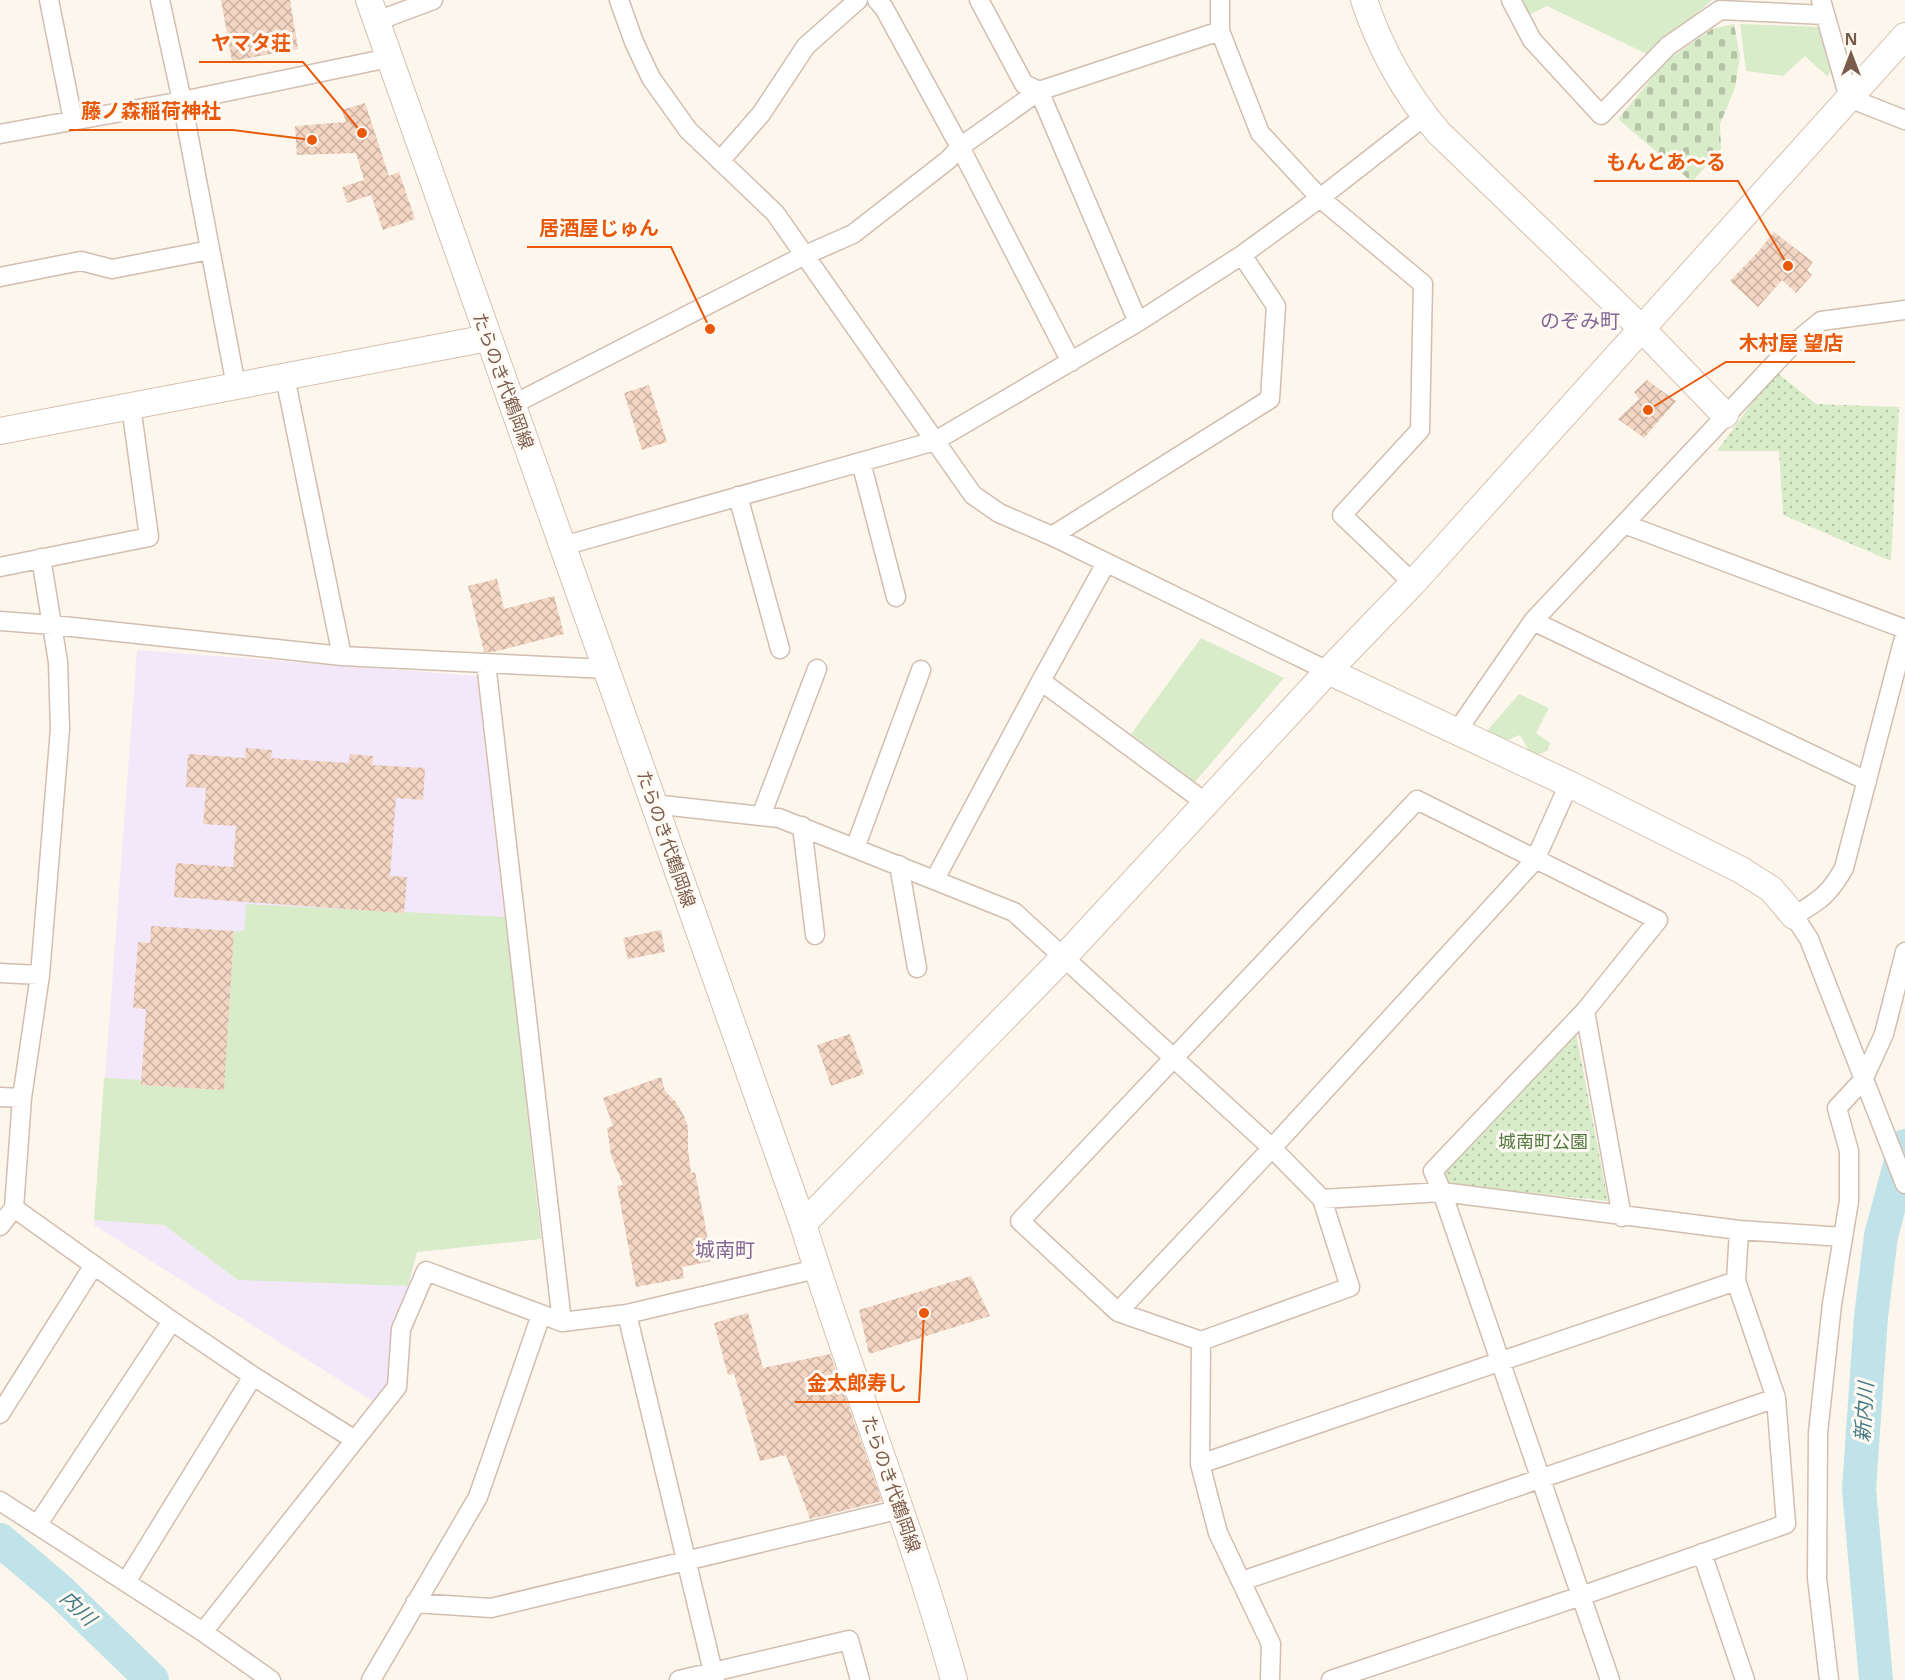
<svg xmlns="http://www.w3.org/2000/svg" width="1905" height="1680" viewBox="0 0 1905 1680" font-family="'Open Sans','Noto Sans JP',sans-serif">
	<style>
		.education { fill: #f3e8fa }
		.grass { fill: #d8ecc9 }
		.cemetery { fill: url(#cemetery-stones) }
		.park { fill: url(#park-dots) }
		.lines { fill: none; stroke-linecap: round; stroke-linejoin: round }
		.river { stroke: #bfe3e8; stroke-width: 34 }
		.building { fill: url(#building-cross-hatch) }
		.street-casing { stroke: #d1beb0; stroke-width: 21 }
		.secondary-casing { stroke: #d6c0b0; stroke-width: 28 }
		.street { stroke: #fff; stroke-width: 18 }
		.secondary { stroke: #fff; stroke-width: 26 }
		.labels { text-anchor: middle; stroke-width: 6; stroke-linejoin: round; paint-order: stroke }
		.street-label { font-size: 18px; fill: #7a5c4d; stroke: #fffaf3 }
		.park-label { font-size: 18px; fill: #537a41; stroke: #fffaf3 }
		.neighbourhood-label { font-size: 20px; fill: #846695; stroke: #fffaf3 }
		.water-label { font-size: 20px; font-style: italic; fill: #437c86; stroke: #fffaf3 }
		.leader { fill: none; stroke: #e8590c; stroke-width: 2 }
		.callout-dot { fill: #e8590c; stroke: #fffaf3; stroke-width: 2 }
		.callout-label { font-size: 20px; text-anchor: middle; font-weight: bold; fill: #e8590c; stroke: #fffaf3; stroke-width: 6; stroke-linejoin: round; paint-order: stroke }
	</style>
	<defs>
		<pattern id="cemetery-stones" width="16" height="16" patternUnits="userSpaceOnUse" patternTransform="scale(1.5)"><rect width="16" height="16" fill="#d8ecc9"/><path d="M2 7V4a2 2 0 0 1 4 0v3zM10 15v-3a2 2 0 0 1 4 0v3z" fill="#b4c2a5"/></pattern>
		<pattern id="park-dots" width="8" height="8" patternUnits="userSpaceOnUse" patternTransform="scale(1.5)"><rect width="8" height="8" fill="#d8ecc9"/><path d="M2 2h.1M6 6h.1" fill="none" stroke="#b4c2a5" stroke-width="1.8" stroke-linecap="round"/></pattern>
		<pattern id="building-cross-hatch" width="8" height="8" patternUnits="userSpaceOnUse" patternTransform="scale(1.5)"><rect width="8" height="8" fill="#f3d5c3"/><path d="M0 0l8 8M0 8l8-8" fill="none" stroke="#cab0a1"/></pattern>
	</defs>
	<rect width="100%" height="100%" fill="#fdf6ec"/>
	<!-- education -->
	<path class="education" d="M137 650 477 676 541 1239 417 1252 408 1286 393 1328 389 1383 374 1402 94 1225Z"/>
	<!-- grass -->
	<path class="grass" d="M1521 0H1712L1649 55 1547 6 1529 15Z
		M1740 24 1822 27 1831 68 1828 77 1805 56 1783 76 1746 71Z
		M1201 638 1284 678 1195 782 1131 734Z
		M1519 694 1549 708 1536 733 1550 743 1548 750 1533 758 1520 735 1502 742 1486 732Z
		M246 904 506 917 541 1239 417 1252 408 1286 238 1280 164 1225 94 1220 104 1078 142 1080V1085L224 1090 234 931H244Z"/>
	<!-- cemetery -->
	<path class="cemetery" d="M1734 24 1740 56 1735 88 1720 124 1721 149 1692 182 1618 119 1666 61 1712 29Z"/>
	<!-- park -->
	<path class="park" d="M1775 371 1816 404 1899 407 1891 561 1783 515 1779 451H1717Z
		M1576 1033 1608 1201 1450 1184 1443 1173Z"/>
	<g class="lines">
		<!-- river -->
		<path class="river" d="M0 1540 58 1589 152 1680
			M1876 1680 1859 1489 1871 1317 1881 1236 1905 1146"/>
	</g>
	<!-- building -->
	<path class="building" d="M221 0H290L298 49 232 61Z
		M365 103 389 176 399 172 415 219 383 230 371 195 347 203 342 187 364 180 356 153 297 155 295 126 346 122 342 110Z
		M1774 232 1813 262 1807 270 1812 275 1796 293 1782 280 1758 307 1730 281 1757 253Z
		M1647 380 1676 401 1644 438 1618 419 1639 399 1634 392Z
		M649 385 667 442 642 450 624 393Z
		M497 579 504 609 554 596 564 634 493 652H484L468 586Z
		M246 748 272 750 271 758 349 763 350 754 373 756 372 765 425 768 423 800 396 798 390 876 407 877 404 913 174 897 176 863 233 867 236 826 203 824 206 788 186 787 188 754 245 758Z
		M151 926 234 931 224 1090 141 1085 146 1009 133 1008 138 942 150 943Z
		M661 930 665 952 628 959 623 938Z
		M850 1034 864 1074 831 1086 817 1045Z
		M661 1077 665 1091 676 1102 685 1118 688 1127V1150L691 1173 695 1172 712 1261 682 1267 684 1278 636 1287 617 1186 623 1185 611 1155 607 1128 613 1126 603 1098Z
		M971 1276 990 1316 869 1354 859 1310Z
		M748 1313 763 1368 830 1354 882 1501 810 1519 786 1455 760 1461 734 1374 728 1375 714 1323Z"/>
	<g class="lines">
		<defs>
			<path id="street" d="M49 0 73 120
				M160 0 182 101 236 386
				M619 0 634 42 651 78 688 130 775 213 973 495 999 513 1052 536 1328 671
				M877 0 884 8 960 147 1071 362
				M979 0 1024 84 1039 91 1138 322
				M1220 0V31L1260 133 1320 198 1423 284 1420 430 1342 515 1413 583
				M1511 0 1532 40 1601 115 1668 46 1720 10 1825 15
				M1821 0 1849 98 1905 120
				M377 21 433 0
				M0 134 182 101 389 58
				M720 161 761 114 806 46 858 0
				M0 277 81 261 112 269 210 250
				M285 377 342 656
				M512 405 803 256 853 234 948 160 960 147 1039 91 1220 31
				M861 462 896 597
				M738 496 780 649
				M1624 524 1905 629
				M1052 536 1270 399 1276 306 1242 255
				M563 546 935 441 1138 322 1242 255 1320 198 1425 116
				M0 567 149 537 131 406
				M0 621 53 625 342 656 607 669
				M1533 621 1867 781
				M1905 634 1844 868C1829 895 1820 900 1794 916L1809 939 1905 1184
				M486 663 562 1322
				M1041 681 1206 803
				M1457 731 1533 621 1793 344 1821 321 1905 310
				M653 804 779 818 1014 912 1272 1148 1322 1199 1442 1192 1739 1230 1843 1237
				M761 816 817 669
				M802 826 815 935
				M855 848 921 670
				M899 865 917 968
				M935 879 1041 681 1106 563
				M0 973 40 975
				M1585 1011 1622 1217
				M0 1097 22 1098
				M14 1208 172 1321 253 1376 355 1440
				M0 1226 14 1208 22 1098 40 975 60 729 58 662 41 558
				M1118 1312 1272 1148 1535 860 1569 784
				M627 1314 715 1680
				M1201 1341 1350 1287 1322 1199
				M0 1414 94 1265
				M1200 1464 1736 1281
				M0 1501 203 1632 271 1680
				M38 1524 172 1321
				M1702 1553 1745 1680
				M1242 1581 1776 1398
				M126 1582 253 1376
				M415 1603 491 1608 901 1509
				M203 1632 397 1387 401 1329 426 1271 562 1322 627 1314 816 1269
				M371 1680 478 1497 541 1315
				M679 1680 849 1640 860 1680
				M1270 1680 1271 1644 1218 1533 1200 1464 1201 1341 1118 1312 1020 1221 1417 800 1658 920 1585 1011 1433 1171 1442 1192 1610 1680
				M1331 1680 1581 1596 1786 1524 1776 1398 1736 1281 1739 1230
				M1829 1680 1817 1578 1818 1433 1832 1304 1849 1201V1151L1837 1108 1863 1080 1884 1034 1905 952"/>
			<path id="secondary" d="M369 0 803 1224C850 1377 911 1525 954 1680
				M1364 0C1380 48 1405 93 1438 132L1641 328 1725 415
				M0 431 488 338
				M1328 671 1569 784 1741 870 1771 889 1794 916
				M803 1224 1064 957 1328 671 1413 583 1905 36"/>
		</defs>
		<!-- street casing -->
		<use href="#street" class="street-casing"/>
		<!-- secondary casing -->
		<use href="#secondary" class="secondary-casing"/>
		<!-- street -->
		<use href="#street" class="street"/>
		<!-- secondary -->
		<use href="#secondary" class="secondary"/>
	</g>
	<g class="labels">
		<!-- street labels -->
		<g class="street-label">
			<text transform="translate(503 381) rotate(70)" y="6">たらのき代鶴岡線</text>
			<text transform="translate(666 839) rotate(71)" y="6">たらのき代鶴岡線</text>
			<text transform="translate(891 1484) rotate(71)" y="6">たらのき代鶴岡線</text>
		</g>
		<!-- park labels -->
		<g class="park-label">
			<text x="1543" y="1148">城南町公園</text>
		</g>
		<!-- neighbourhood labels -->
		<g class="neighbourhood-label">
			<text x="1580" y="328">のぞみ町</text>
			<text x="725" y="1257">城南町</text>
		</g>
		<!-- water labels -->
		<g class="water-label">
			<text transform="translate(1864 1412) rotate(-86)" y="7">新内川</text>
			<text transform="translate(78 1608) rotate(44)" y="7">内川</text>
		</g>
	</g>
	<!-- callouts -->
	<path class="leader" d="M362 133L303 62H199M312 140L233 130H69M1788 266L1738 181H1594M710 329L671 247H527M1648 410L1726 362H1855M924 1313L919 1402H795"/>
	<g class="callout-dot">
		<circle cx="362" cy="133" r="6"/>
		<circle cx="312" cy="140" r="6"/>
		<circle cx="1788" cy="266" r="6"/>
		<circle cx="710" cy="329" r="6"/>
		<circle cx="1648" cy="410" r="6"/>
		<circle cx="924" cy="1313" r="6"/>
	</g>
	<g class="callout-label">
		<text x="251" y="50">ヤマタ荘</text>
		<text x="151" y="118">藤ノ森稲荷神社</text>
		<text x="1666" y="169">もんとあ～る</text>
		<text x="599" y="235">居酒屋じゅん</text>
		<text x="1791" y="350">木村屋 望店</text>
		<text x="857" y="1390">金太郎寿し</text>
	</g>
	<!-- north arrow -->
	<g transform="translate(1851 54)" stroke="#fffaf3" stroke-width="4.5" paint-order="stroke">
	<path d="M0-4.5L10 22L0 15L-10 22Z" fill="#7a5c4d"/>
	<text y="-9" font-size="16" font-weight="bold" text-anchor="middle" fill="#7a5c4d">N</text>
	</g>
</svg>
